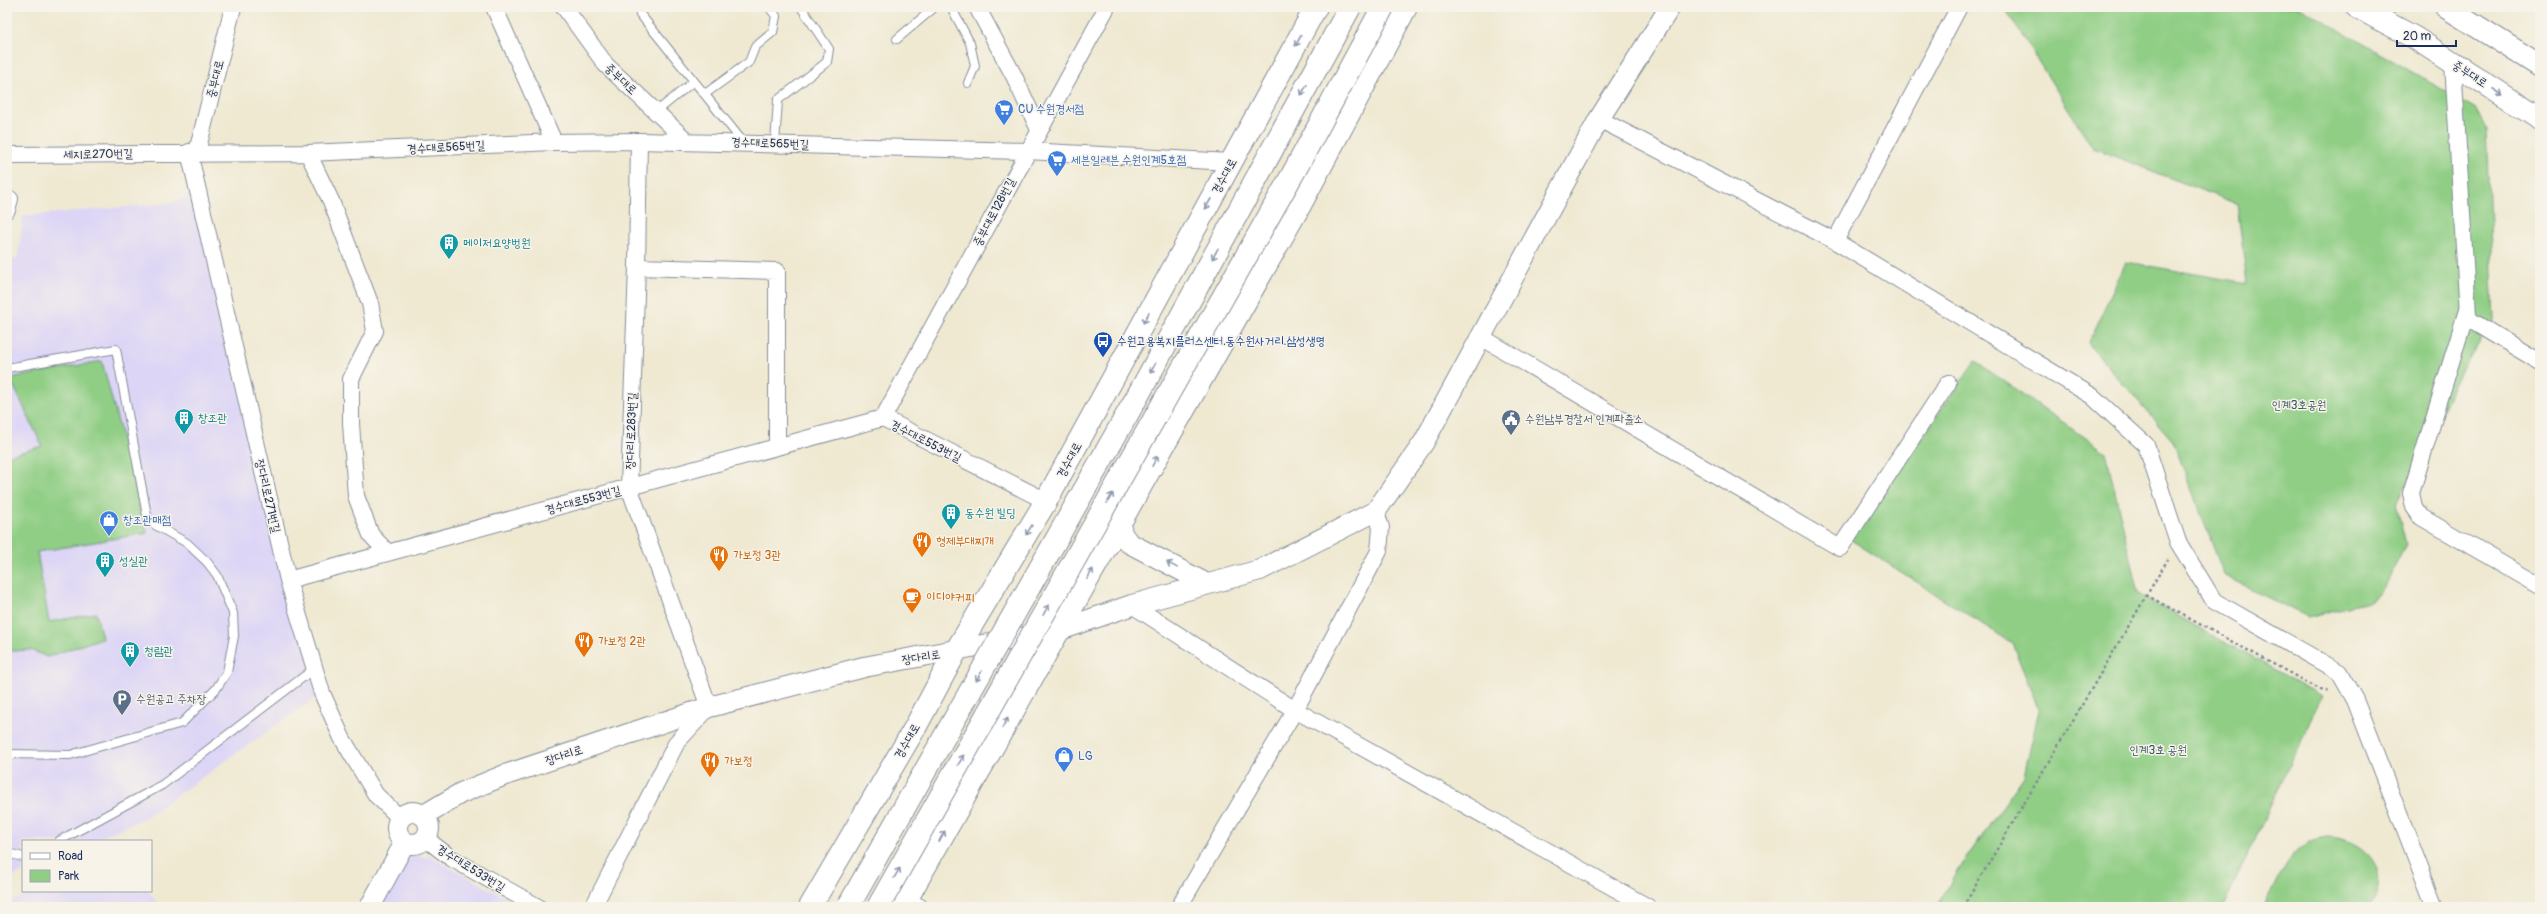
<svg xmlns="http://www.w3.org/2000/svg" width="2547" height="914" viewBox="0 0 2547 914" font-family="Pangolin,'Poor Story',sans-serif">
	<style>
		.built { fill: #ddd5f6 }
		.green { fill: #90ce85; stroke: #567e72 }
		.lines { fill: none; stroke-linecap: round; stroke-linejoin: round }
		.service-casing { stroke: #858c98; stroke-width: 10 }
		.minor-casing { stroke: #858c98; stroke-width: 18 }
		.tertiary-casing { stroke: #858c98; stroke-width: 22 }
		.primary-casing { stroke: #858c98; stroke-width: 24 }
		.path { stroke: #858c98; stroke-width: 2.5; stroke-dasharray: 3 3; stroke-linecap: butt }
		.service { stroke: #fff; stroke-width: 8 }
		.minor { stroke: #fff; stroke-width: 16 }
		.tertiary { stroke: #fff; stroke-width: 20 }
		.primary { stroke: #fff; stroke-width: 22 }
		.primary-bridge-casing { stroke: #858c98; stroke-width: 24; stroke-linecap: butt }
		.primary-bridge { stroke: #fff; stroke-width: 22 }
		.oneway { stroke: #8d97ae }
		.labels { text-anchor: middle; stroke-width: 3; stroke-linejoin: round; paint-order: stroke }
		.street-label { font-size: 12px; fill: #1b2f5e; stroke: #f7f3e8 }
		.shop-label { font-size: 12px; fill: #366cbe; stroke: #f7f3e8; text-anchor: start }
		.culture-label { font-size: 12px; fill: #0d838f; stroke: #f7f3e8; text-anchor: start }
		.transit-label { font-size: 12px; fill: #164399; stroke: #f7f3e8; text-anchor: start }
		.park-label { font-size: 12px; fill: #385768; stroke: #f7f3e8 }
		.service-label { font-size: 12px; fill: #4e5e75; stroke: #f7f3e8; text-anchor: start }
		.food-label { font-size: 12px; fill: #c56008; stroke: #f7f3e8; text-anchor: start }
	</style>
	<rect width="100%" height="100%" fill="#f7f3e8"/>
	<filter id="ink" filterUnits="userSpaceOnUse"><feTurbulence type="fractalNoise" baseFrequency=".025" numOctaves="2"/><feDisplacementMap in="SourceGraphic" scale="8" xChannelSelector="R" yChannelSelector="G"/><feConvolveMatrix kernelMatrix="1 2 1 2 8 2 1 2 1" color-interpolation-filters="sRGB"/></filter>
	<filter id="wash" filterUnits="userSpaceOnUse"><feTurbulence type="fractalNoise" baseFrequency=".012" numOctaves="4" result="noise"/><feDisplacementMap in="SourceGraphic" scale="16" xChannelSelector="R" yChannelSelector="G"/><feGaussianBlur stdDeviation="0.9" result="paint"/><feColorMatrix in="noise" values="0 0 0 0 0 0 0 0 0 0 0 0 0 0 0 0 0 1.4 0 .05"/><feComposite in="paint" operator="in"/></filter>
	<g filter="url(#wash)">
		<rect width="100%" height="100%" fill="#efe9d2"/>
		<!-- built -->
		<path class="built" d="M191 194 322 693 146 817 92 841H23V872L7 879V263L18 257 23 216 171 203Z
			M408 856 431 857 523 907H379Z
			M33 891H148L161 907H7V904Z"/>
		<!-- green -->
		<path class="green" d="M2004 7H2300L2476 109 2486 128 2494 320 2460 373 2396 504 2406 544 2383 588 2372 601 2307 617 2224 575 2173 441 2088 343 2126 262 2247 283 2237 204 2093 148Z
			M102 361 147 533 37 552 49 622 96 613 102 638 47 657 31 650 9 651 7 642V456L42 446 10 378Z
			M1975 361 2106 452 2138 594 2322 696 2223 907H1936L1958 870 2024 776 2039 710 2012 643 1851 540Z
			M2326 837C2367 838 2393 870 2370 907H2262L2294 853 2309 841Z"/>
	</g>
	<g filter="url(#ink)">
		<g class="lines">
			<defs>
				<path id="service" d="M639 7 640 14 743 142
					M951 7 970 43 975 66 968 83
					M897 39 935 7
					M705 94 749 62 755 47 773 32 776 16 769 7
					M656 112 694 81
					M775 144 778 100 827 62 829 49 801 7
					M7 368 116 349 148 521 187 543 207 562 217 575 233 613 234 636 227 672 216 689 182 723 70 755 7 754
					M59 841 162 785 315 668
					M7 853 23 857"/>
				<path id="minor" d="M494 7 554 142
					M564 7 606 65 687 141
					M977 7 1014 76 1039 130
					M2453 63 2468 315 2470 320 2540 362
					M1599 119 1835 241 2092 396 2146 445 2178 542 2214 601 2339 672 2355 700 2435 907
					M189 152 288 580 322 693 342 738 376 795 400 818
					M197 152 233 7
					M308 153 331 201 370 303 375 331 351 379V423L356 496 371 535 388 553
					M7 155 308 153 554 142 639 141 1027 151 1231 162
					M7 199H10L7 210
					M1835 241 1959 7
					M637 267 777 271V447
					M2467 310 2411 493 2414 507 2421 517 2540 586
					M1481 337 1840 548 1948 383
					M883 418 1107 7
					M288 580 883 418 1046 501
					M1132 605 1295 710 1648 907
					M426 839 451 858 538 907
					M906 900 920 907
					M593 907 677 742 709 707 629 487 637 267 639 141
					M1179 907 1295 710 1379 551 1381 528 1376 511"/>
				<path id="tertiary" d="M1120 521 1122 534 1129 543 1207 584
					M397 828a16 16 0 1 1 32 0a16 16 0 1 1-32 0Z
					M424 815 461 793 505 775 709 707 864 667 1057 631 1132 605 1260 570 1376 511 1424 442 1599 119 1670 7
					M370 907 405 842"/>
				<path id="primary" d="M2357 7 2415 38 2540 119
					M2446 7 2540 66
					M810 907 916 726 956 651 1046 501 1316 7
					M902 907 1300 205 1406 7"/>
			</defs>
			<!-- service casing -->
			<use href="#service" class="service-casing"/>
			<!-- minor casing -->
			<use href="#minor" class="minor-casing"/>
			<!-- tertiary casing -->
			<use href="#tertiary" class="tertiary-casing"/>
			<!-- primary casing -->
			<use href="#primary" class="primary-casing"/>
			<!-- path -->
			<path class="path" d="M2146 595 2323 691 2329 690
				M1963 907 2168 559"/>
			<!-- service -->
			<use href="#service" class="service"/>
			<!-- minor -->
			<use href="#minor" class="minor"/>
			<!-- tertiary -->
			<use href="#tertiary" class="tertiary"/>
			<!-- primary -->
			<use href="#primary" class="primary"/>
			<defs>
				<path id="primary-bridge" d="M848 907 1137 397 1350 7
					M878 907 1295 170 1383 7"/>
			</defs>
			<!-- primary-bridge casing -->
			<use href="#primary-bridge" class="primary-bridge-casing"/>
			<!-- primary-bridge -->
			<use href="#primary-bridge" class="primary-bridge"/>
		</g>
		<!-- one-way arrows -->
		<defs><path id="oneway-shaft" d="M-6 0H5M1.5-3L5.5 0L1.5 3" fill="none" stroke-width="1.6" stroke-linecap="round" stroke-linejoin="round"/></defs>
		<g class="oneway">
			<use href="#oneway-shaft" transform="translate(1298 41) rotate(119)"/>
			<use href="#oneway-shaft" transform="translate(1304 90) rotate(119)"/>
			<use href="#oneway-shaft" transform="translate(2498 92) rotate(33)"/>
			<use href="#oneway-shaft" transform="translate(1208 204) rotate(119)"/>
			<use href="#oneway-shaft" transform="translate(1215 254) rotate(118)"/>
			<use href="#oneway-shaft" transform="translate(1146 318) rotate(119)"/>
			<use href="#oneway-shaft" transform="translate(1153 368) rotate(118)"/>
			<use href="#oneway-shaft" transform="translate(1155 461) rotate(-60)"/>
			<use href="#oneway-shaft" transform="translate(1110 498) rotate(-60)"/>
			<use href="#oneway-shaft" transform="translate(1029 530) rotate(121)"/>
			<use href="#oneway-shaft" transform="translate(1172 565) rotate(-151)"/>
			<use href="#oneway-shaft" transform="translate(1090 574) rotate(-60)"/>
			<use href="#oneway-shaft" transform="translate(1046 610) rotate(-60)"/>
			<use href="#oneway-shaft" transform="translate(979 676) rotate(119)"/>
			<use href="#oneway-shaft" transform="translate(1005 723) rotate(-60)"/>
			<use href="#oneway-shaft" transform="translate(961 760) rotate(-60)"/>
			<use href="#oneway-shaft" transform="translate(942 836) rotate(-61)"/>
			<use href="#oneway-shaft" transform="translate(897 873) rotate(-60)"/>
		</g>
	</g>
	<!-- icons -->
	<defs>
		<symbol id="supermarket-pin" viewBox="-11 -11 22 30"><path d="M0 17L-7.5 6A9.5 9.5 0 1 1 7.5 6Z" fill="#3f7fe0" stroke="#f7f3e8"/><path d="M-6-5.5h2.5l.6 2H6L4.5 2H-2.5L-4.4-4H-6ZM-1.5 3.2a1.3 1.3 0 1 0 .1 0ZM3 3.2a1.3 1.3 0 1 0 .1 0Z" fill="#fff"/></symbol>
		<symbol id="building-pin" viewBox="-11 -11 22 30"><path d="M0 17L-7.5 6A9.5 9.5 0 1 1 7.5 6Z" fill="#0f9aa8" stroke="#f7f3e8"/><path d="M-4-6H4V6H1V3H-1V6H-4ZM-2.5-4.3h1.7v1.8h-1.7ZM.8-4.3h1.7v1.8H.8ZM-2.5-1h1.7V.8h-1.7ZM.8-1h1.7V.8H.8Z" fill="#fff"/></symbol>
		<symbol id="bus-pin" viewBox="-11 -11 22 30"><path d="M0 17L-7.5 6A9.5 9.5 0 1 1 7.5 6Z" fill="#1a4fb4" stroke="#f7f3e8"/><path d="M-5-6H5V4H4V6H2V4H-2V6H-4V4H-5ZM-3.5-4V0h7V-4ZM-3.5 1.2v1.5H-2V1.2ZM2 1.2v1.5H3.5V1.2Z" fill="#fff"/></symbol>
		<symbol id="civic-pin" viewBox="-11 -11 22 30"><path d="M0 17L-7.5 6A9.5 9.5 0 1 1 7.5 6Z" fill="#5c6f8a" stroke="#f7f3e8"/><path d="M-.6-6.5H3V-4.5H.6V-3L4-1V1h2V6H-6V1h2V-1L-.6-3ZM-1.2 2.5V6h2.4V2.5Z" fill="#fff"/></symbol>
		<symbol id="shop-pin" viewBox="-11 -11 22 30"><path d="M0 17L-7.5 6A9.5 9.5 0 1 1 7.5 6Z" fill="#3f7fe0" stroke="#f7f3e8"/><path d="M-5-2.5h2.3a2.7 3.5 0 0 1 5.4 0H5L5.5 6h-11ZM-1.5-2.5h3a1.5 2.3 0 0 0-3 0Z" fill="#fff"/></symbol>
		<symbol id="restaurant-pin" viewBox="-11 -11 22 30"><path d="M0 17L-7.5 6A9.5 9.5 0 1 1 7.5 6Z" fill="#e8710a" stroke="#f7f3e8"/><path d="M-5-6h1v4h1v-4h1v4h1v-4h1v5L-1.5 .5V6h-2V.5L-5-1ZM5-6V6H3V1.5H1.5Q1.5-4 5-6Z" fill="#fff"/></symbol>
		<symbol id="cafe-pin" viewBox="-11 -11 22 30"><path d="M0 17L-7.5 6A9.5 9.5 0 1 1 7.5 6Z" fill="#e8710a" stroke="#f7f3e8"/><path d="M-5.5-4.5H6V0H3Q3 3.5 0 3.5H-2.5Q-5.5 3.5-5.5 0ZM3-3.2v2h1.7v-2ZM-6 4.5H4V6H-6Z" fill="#fff"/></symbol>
		<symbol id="parking-pin" viewBox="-11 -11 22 30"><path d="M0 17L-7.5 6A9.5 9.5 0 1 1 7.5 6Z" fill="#5c6f8a" stroke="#f7f3e8"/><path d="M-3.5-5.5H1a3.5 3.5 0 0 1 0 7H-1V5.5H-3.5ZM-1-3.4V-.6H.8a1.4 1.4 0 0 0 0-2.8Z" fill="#fff"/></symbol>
	</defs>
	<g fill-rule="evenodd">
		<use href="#supermarket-pin" x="993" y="98" width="22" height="30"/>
		<use href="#supermarket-pin" x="1046" y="149" width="22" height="30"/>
		<use href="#building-pin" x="438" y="232" width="22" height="30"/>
		<use href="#bus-pin" x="1092" y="330" width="22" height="30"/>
		<use href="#building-pin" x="173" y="407" width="22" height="30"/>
		<use href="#civic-pin" x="1500" y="408" width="22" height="30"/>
		<use href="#building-pin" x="940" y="502" width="22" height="30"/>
		<use href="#shop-pin" x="98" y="509" width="22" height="30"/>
		<use href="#restaurant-pin" x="911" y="530" width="22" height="30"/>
		<use href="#restaurant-pin" x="708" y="544" width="22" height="30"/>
		<use href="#building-pin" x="94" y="550" width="22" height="30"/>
		<use href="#cafe-pin" x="901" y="586" width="22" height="30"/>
		<use href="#restaurant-pin" x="573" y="630" width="22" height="30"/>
		<use href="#building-pin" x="119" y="640" width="22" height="30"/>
		<use href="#parking-pin" x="111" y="688" width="22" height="30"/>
		<use href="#shop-pin" x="1053" y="745" width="22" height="30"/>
		<use href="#restaurant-pin" x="699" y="750" width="22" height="30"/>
	</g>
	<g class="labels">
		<!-- street labels -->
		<g class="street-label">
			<text transform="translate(2470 74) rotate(33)" y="4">중부대로</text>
			<text transform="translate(215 79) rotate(-76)" y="4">중부대로</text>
			<text transform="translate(621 79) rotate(44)" y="4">중부대로</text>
			<text transform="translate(770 143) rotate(2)" y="4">경수대로565번길</text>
			<text transform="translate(446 147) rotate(-3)" y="4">경수대로565번길</text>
			<text transform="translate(98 154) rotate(-1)" y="4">세지로270번길</text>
			<text transform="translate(1224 176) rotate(-61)" y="4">경수대로</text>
			<text transform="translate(994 212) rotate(-62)" y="4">중부대로128번길</text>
			<text transform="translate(631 431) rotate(-88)" y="4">장다리로283번길</text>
			<text transform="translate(926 441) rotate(27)" y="4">경수대로553번길</text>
			<text transform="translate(1069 460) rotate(-61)" y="4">경수대로</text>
			<text transform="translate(268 496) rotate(77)" y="4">장다리로271번길</text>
			<text transform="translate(583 500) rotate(-15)" y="4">경수대로553번길</text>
			<text transform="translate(921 657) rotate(-9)" y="4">장다리로</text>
			<text transform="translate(907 741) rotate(-60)" y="4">경수대로</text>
			<text transform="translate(564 755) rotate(-18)" y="4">장다리로</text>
			<text transform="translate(471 868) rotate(32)" y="4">경수대로533번길</text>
		</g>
		<!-- shop labels -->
		<g class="shop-label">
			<text x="1018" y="113">CU 수원경서점</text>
			<text x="1071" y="164">세븐일레븐 수원인계5호점</text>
			<text x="123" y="524">창조관매점</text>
			<text x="1078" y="760">LG</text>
		</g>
		<!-- culture labels -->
		<g class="culture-label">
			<text x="463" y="247">메이저요양벙원</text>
			<text x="198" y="422">창조관</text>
			<text x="965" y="517">동수원 빌딩</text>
			<text x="119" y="565">성실관</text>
			<text x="144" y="655">청람관</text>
		</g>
		<!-- transit labels -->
		<g class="transit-label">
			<text x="1117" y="345">수원고용복지플러스센터.동수원사거리.삼성생명</text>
		</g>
		<!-- park labels -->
		<g class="park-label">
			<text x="2299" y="409">인계3호공원</text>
			<text x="2158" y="754">인계3호 공원</text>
		</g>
		<!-- service labels -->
		<g class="service-label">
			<text x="1525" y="423">수원남부경찰서 인계파출소</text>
			<text x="136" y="703">수원공고 주차장</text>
		</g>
		<!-- food labels -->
		<g class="food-label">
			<text x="936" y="545">형제부대찌개</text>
			<text x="733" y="559">가보정 3관</text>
			<text x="926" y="601">이디야커피</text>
			<text x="598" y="645">가보정 2관</text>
			<text x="724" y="765">가보정</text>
		</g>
	</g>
	<!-- margin -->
	<rect width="2547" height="914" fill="none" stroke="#f7f3e8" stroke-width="24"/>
	<!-- legend -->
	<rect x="22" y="840" width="130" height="52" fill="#f7f3e8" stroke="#9fa5b1"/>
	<rect x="30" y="853" width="20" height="6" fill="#ffffff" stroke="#9fa5b1"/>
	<text x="58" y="860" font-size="12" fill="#1b2f5e">Road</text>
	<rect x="30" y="870" width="20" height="12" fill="#90ce85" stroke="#9fa5b1"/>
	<text x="58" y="880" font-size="12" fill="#1b2f5e">Park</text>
	<!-- scale -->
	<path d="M2397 40v6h59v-6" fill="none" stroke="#1b2f5e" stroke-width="2"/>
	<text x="2403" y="40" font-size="12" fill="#1b2f5e" stroke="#f7f3e8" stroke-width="3" paint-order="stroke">20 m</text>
</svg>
